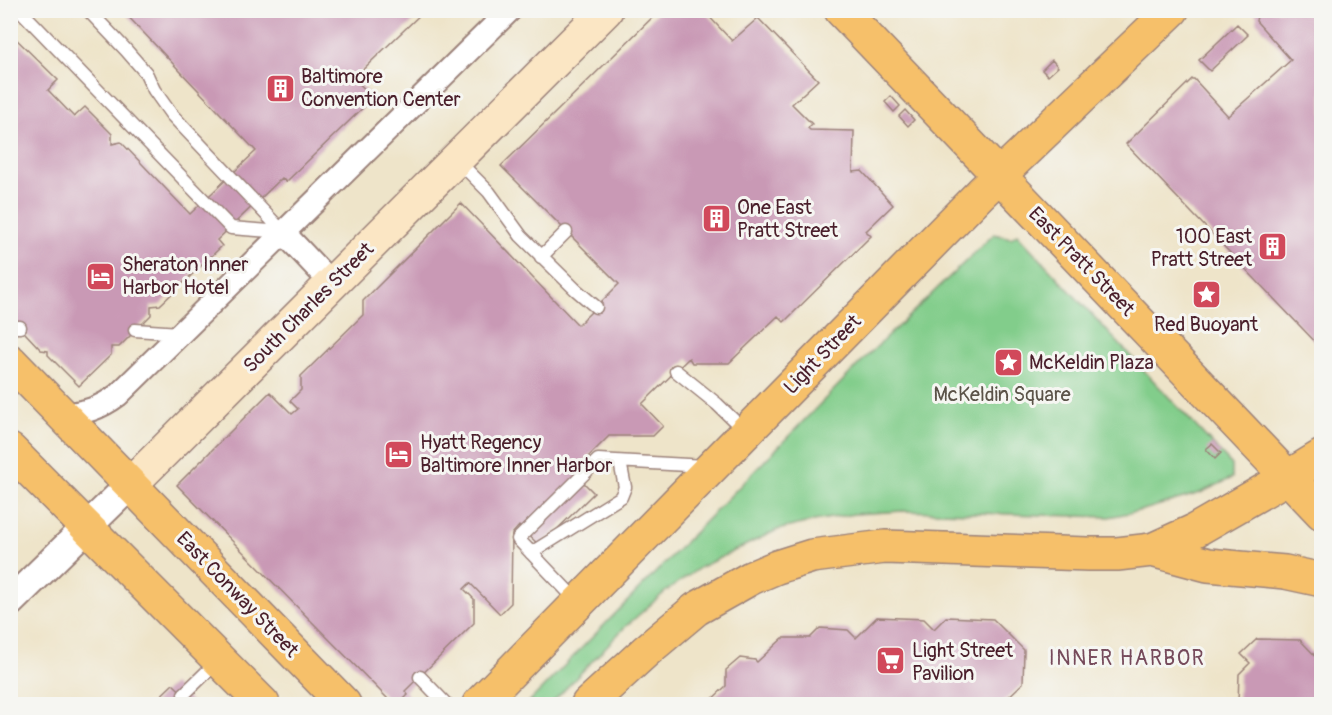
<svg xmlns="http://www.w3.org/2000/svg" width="1332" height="715" viewBox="0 0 1332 715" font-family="Pangolin,sans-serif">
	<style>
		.green { fill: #82cd8b; stroke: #66765b; stroke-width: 1.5 }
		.building { fill: #c999b5 }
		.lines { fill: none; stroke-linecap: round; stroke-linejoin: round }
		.service-casing { stroke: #9c827a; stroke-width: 15 }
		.minor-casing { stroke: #9c827a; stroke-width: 26 }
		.tertiary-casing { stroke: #9c827a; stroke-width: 32 }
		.secondary-casing { stroke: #9c827a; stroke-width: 36 }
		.primary-casing { stroke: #9c827a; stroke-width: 36 }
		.service { stroke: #fff; stroke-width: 12 }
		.minor { stroke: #fff; stroke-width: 22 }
		.tertiary { stroke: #fff; stroke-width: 28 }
		.secondary { stroke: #fbe6c4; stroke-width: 33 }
		.primary { stroke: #f6c06b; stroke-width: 33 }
		.labels { text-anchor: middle; stroke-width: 6; stroke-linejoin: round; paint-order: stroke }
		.poi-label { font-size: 20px; fill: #4a1f2b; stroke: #f6f6f2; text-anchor: start }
		.street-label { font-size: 20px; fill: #4a1f2b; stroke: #f6f6f2 }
		.park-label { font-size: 20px; fill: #5b5348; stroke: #f6f6f2 }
		.neighbourhood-label { font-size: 21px; letter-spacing: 1.5px; fill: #764a5b; stroke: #f6f6f2 }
	</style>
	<rect width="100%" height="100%" fill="#f6f6f2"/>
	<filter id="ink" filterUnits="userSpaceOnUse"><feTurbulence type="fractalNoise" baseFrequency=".0167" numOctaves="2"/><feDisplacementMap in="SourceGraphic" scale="12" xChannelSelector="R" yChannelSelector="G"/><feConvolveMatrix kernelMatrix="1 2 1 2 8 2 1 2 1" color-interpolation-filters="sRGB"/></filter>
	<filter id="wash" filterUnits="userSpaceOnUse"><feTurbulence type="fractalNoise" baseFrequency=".008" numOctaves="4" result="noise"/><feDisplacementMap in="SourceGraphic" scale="24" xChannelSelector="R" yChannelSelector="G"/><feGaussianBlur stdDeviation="1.35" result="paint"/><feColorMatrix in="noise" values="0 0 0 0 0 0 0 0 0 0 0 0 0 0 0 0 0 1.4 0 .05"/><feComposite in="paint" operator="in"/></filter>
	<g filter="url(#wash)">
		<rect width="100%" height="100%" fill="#eee4c9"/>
		<!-- green -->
		<path class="green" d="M994 234 1011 238 1017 234 1232 465V478L1200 493 1143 510 1109 517 903 511 854 514 814 521 777 530 701 567 665 592 625 627 551 704H527L865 358Z"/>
		<g id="blocks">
			<!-- building -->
			<path class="building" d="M122 10H425L354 78 373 98 286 182 282 178 217 240 222 246 160 305 151 306V315L119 347H111V355L79 386 48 355V351L41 350 10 317V33L58 80 48 90 74 117 85 107 112 134V144L121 142 190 214 256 151Z
				M660 10H703L732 41 758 18 818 80 792 104 812 124 808 128 810 130 854 131 853 172 862 171 893 205 866 231 871 236 784 322 778 316 729 363H692L689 358 642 404 663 426 653 436H609L573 472 594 493 540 546 519 526 512 534 511 603 500 614 470 583 464 589 474 599V623L405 691 408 695 404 699H388L177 485 270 392 292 414 298 409 290 401 301 390V376L363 315V301L461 203 578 325 619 284 501 166Z
				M1258 10H1322V349L1126 144 1192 79H1194L1228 116 1291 60 1256 21 1257 16 1255 14Z
				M1237 24 1248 35 1210 71 1199 60Z
				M1052 60 1058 67 1048 76 1042 70Z
				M891 96 900 106 894 112 885 102Z
				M905 110 914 120 908 126 899 116Z
				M1212 444 1221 453 1215 459 1206 449Z
				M877 617 924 619 934 629 946 617 993 619 1024 650 1023 683 1001 704H707L726 686V670L740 658 755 660 757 662 783 638H810L820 628 848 630 856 638Z
				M1257 639 1300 640 1322 663V704H1238L1239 674 1250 663 1241 654Z
				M173 684 194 704H152Z"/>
		</g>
	</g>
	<g filter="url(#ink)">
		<use href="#blocks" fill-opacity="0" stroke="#9c827a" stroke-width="1.5"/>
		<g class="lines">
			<defs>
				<path id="service" d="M20 10 231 228 283 232
					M88 10 126 50 146 73 154 90 171 114 283 232
					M457 160 489 192 521 236 575 289 596 307
					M541 257 566 232
					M10 327H20
					M135 330 180 333
					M676 371 717 404 745 431
					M531 553 621 497 625 487 620 462
					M578 602 518 539 598 460 705 466
					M420 677 446 704
					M184 694 218 661"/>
				<path id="minor" d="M283 232 332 284
					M64 415C86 412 99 409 118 395L510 10"/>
				<path id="tertiary" d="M10 602 131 484"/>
				<path id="secondary" d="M131 484 606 10"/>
				<path id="primary" d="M841 10 1322 513
					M10 361 344 704
					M10 450 263 704
					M1152 550 1208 565 1285 572 1322 580
					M479 704 981 193 1172 10
					M588 704 646 651 696 609 751 578 777 567 812 556 885 547 1088 554H1117L1152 550 1194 531 1288 477 1322 456"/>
			</defs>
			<!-- service casing -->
			<use href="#service" class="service-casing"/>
			<!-- minor casing -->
			<use href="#minor" class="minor-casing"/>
			<!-- tertiary casing -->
			<use href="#tertiary" class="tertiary-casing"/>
			<!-- secondary casing -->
			<use href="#secondary" class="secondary-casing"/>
			<!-- primary casing -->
			<use href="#primary" class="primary-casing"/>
			<!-- service -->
			<use href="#service" class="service"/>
			<!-- minor -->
			<use href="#minor" class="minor"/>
			<!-- tertiary -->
			<use href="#tertiary" class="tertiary"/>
			<!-- secondary -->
			<use href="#secondary" class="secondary"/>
			<!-- primary -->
			<use href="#primary" class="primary"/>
		</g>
	</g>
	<!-- icons -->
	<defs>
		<symbol id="building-square" viewBox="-11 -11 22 22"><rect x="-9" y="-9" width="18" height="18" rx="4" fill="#d1495b" stroke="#f6f6f2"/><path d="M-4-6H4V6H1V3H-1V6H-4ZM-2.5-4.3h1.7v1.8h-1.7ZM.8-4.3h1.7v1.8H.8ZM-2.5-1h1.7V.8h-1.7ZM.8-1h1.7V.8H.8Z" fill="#fff"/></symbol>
		<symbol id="hotel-square" viewBox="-11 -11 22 22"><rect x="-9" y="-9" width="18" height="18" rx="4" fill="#d1495b" stroke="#f6f6f2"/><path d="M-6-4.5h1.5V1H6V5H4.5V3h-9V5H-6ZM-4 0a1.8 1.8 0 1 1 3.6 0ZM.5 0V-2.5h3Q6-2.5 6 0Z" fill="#fff"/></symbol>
		<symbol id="sight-square" viewBox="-11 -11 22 22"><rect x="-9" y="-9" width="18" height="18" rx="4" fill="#d1495b" stroke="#f6f6f2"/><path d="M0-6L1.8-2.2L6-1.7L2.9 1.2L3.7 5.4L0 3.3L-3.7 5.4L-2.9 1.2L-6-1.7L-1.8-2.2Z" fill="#fff"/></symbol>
		<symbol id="supermarket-square" viewBox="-11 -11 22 22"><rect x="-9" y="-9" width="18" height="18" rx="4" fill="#d1495b" stroke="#f6f6f2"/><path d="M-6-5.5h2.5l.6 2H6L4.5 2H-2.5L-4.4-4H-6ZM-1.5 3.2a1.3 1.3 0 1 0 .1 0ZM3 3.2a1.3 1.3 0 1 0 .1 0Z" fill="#fff"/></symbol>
	</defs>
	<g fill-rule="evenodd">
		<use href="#building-square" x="264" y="72" width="33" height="33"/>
		<use href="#building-square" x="700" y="202" width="33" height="33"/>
		<use href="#building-square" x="1256" y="230" width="33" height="33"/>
		<use href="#hotel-square" x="84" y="260" width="33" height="33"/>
		<use href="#sight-square" x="1190" y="278" width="33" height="33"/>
		<use href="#sight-square" x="992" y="346" width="33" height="33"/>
		<use href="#hotel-square" x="382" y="438" width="33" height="33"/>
		<use href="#supermarket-square" x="874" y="644" width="33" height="33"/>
	</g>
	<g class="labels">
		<!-- poi labels -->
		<g class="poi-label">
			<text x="301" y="83">Baltimore<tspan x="301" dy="23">Convention Center</tspan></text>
			<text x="737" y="214">One East<tspan x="737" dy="23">Pratt Street</tspan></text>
			<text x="1252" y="243" text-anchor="end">100 East<tspan x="1252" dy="23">Pratt Street</tspan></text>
			<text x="122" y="271">Sheraton Inner<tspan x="122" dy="23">Harbor Hotel</tspan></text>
			<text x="1206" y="331" text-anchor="middle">Red Buoyant</text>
			<text x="1029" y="369">McKeldin Plaza</text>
			<text x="420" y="449">Hyatt Regency<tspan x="420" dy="23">Baltimore Inner Harbor</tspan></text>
			<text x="912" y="657">Light Street<tspan x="912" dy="23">Pavilion</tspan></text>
		</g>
		<!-- street labels -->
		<g class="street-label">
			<text transform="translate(1082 261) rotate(46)" y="7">East Pratt Street</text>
			<text transform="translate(308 307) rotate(-45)" y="7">South Charles Street</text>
			<text transform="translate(822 354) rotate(-46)" y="7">Light Street</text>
			<text transform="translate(238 594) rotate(46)" y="7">East Conway Street</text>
		</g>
		<!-- park labels -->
		<g class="park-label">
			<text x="1002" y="401">McKeldin Square</text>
		</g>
		<!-- neighbourhood labels -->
		<g class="neighbourhood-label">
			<text x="1127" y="665">INNER HARBOR</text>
		</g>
	</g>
	<!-- margin -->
	<rect width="1332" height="715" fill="none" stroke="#f6f6f2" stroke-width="36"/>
</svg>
